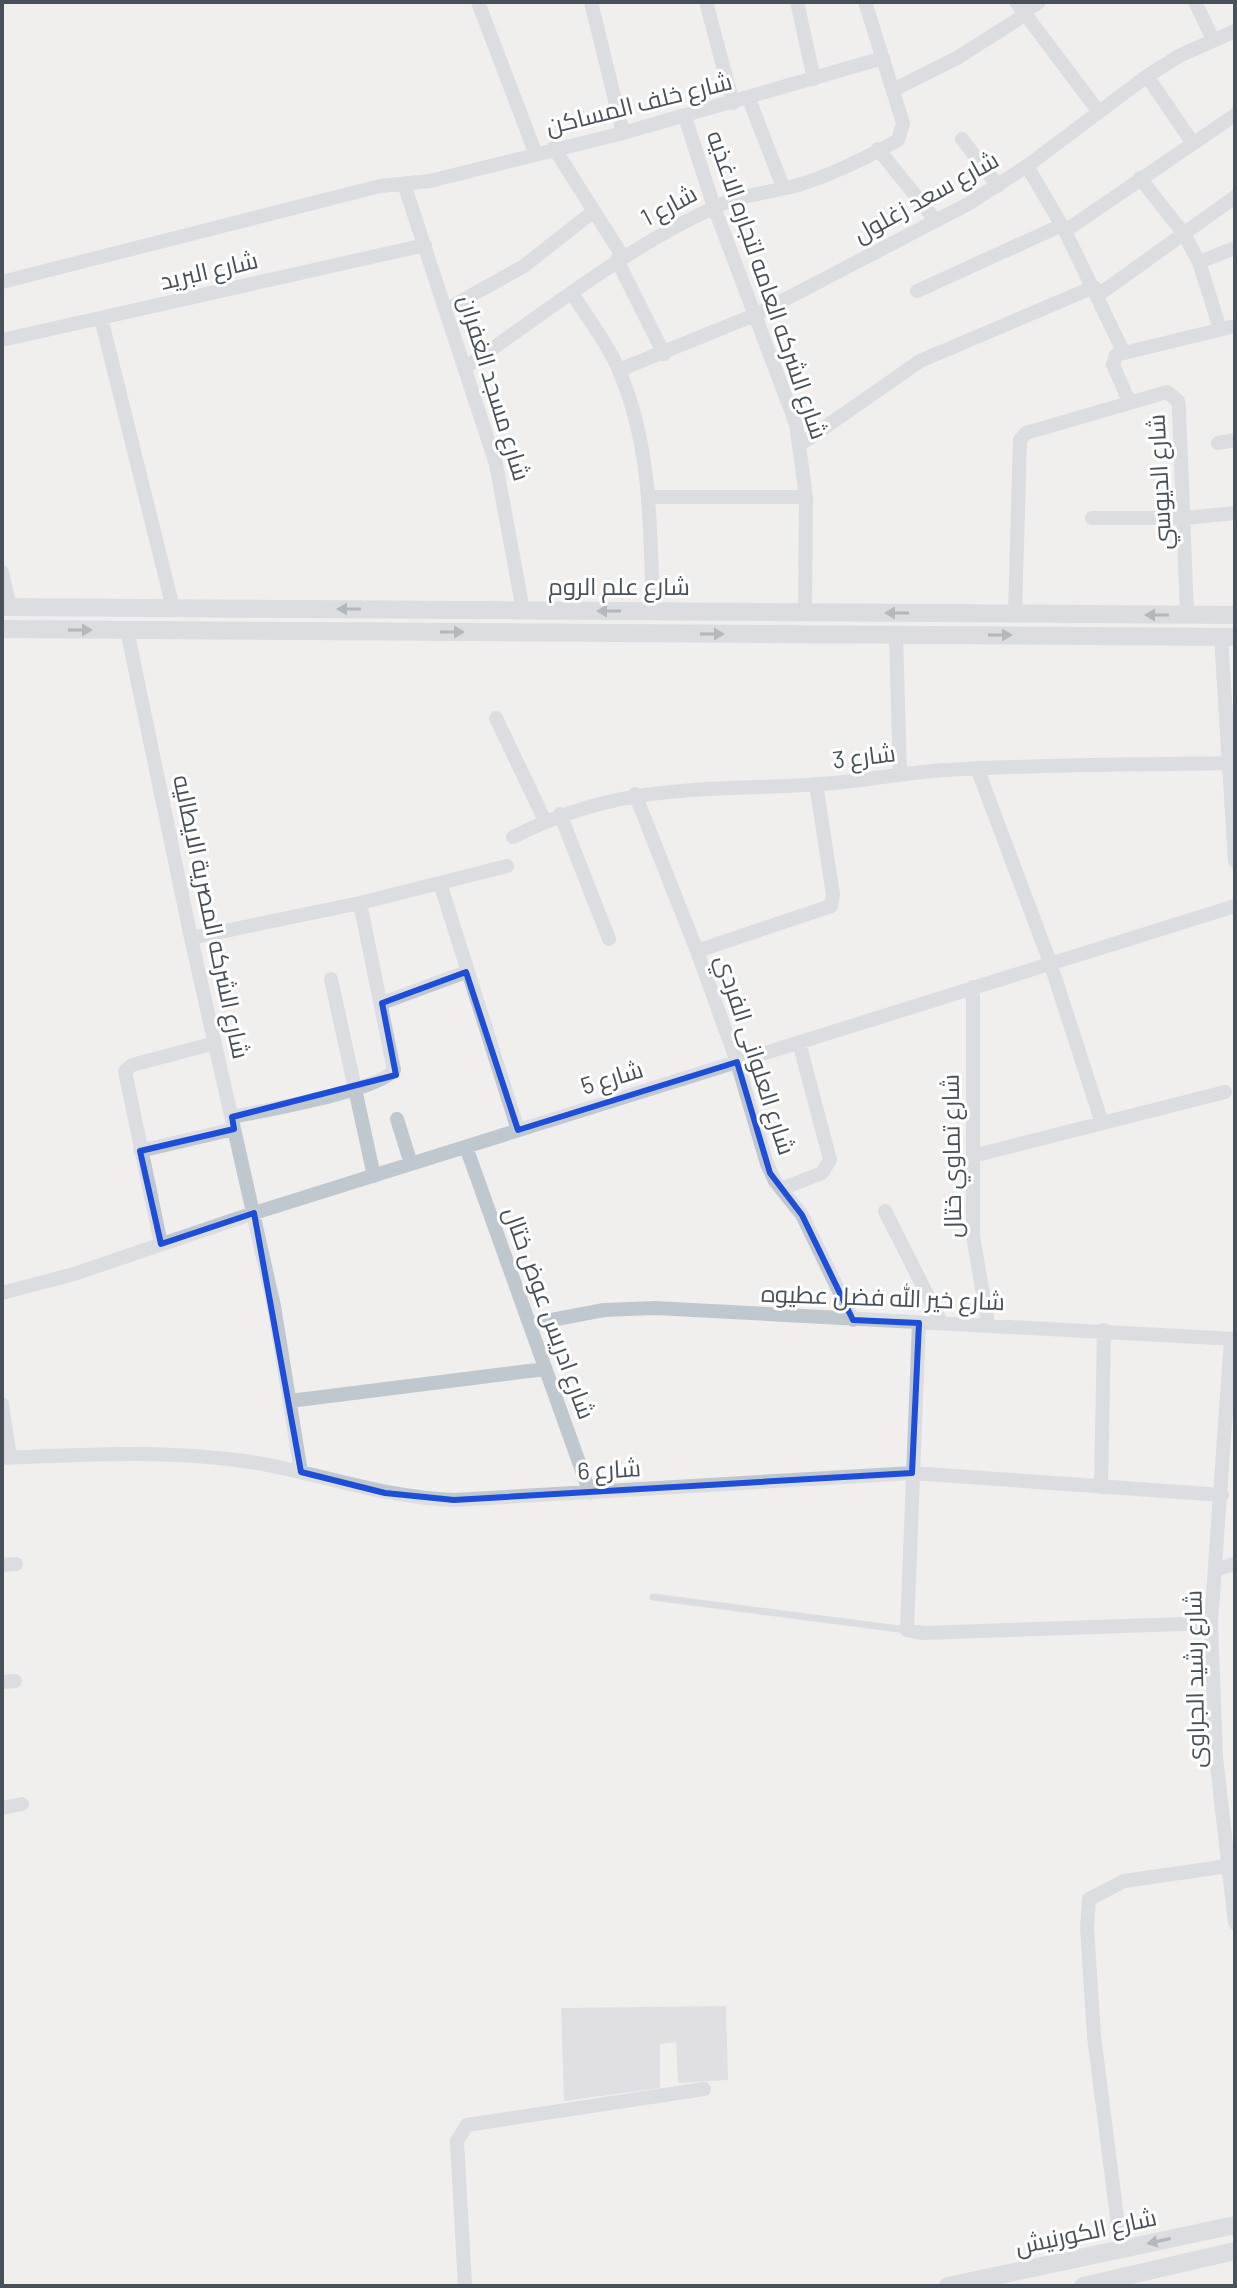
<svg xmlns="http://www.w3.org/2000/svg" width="1237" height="2288" viewBox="0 0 1237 2288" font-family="Barlow,Cairo,sans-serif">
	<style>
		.building { fill: #cccdd3 }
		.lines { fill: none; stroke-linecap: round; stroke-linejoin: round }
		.service { stroke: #c0c8cf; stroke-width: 7 }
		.minor { stroke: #c0c8cf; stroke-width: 14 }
		.tertiary { stroke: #c0c8cf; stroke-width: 18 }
		.oneway { fill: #6c757d }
		.marked { fill: none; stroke: #1d4ed8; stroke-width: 6; stroke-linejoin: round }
		.labels { text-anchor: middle; stroke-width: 6; stroke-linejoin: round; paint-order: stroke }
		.street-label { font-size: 24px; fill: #48515a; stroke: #fff }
	</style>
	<rect width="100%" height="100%" fill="#f1efee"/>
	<!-- building -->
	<path class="building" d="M726 2006 728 2080 678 2083 676 2042 660 2044V2088L564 2101 561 2008Z"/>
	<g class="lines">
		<!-- service -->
		<path class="service" d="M653 1597 907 1630"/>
		<!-- minor -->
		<path class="minor" d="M478 2 535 152
			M591 2 623 133
			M706 2 733 103
			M797 2 814 79
			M1016 2 1099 112
			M1195 2 1213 39
			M1022 13 1039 2
			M1147 76 1192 142
			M893 90 957 58 1023 16
			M749 99 783 187
			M685 117 714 207 796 424 806 497 805 612
			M962 139 998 186
			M554 148 623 257
			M878 149 936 221
			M1027 166 1065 231 1123 351
			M1140 178 1184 234 1199 262 1220 329
			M404 184 496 464 523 610
			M1065 231 1235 115
			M617 260 664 354
			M1199 262 1235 248
			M2 282 380 186 430 181 623 133 883 58
			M917 291 1062 225
			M572 293C588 319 609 345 620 373 652 448 650 531 653 611
			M1098 295 1235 197
			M447 309 524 266 594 211
			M101 318 173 608
			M2 340 425 245
			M466 367C546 312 623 250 711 209 739 195 769 193 798 185 831 175 868 157 898 140L903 123 865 2
			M619 370 757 314 968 204 1027 166 1147 76 1179 56 1235 31
			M1129 401 1113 365 1116 355 1235 326
			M1218 443 1235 440
			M801 444 920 361 1094 287
			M649 497H806
			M1092 518H1185L1235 513
			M2 572 10 607
			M1015 614 1020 440 1026 433 1167 392 1178 401 1179 409 1187 615
			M127 630 191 938 274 1306 301 1472
			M896 635 900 775
			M1221 637 1235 861
			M496 718 545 821
			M977 768 1050 962 1102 1123
			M635 794 697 951 737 1062 767 1164 775 1181 802 1215 853 1320
			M560 814 609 939
			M513 837C625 781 702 792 821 784 864 781 906 772 948 770 1041 764 1135 765 1229 763
			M440 883 518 1130
			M191 938 360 903 507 866
			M697 951 831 906 833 895 816 784
			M331 979 374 1176
			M973 987V1236L988 1323
			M382 1003 466 972
			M232 1117C261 1111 379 1091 394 1070L360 903
			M397 1119 411 1164
			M466 1147 590 1493
			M140 1151 234 1129
			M973 1156 1225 1092
			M781 1189 822 1173 830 1160 799 1042
			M885 1211 941 1322
			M161 1244 125 1071 132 1065 215 1043
			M2 1293 74 1274 254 1213 1235 906
			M919 1323 907 1630 923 1633 1211 1623
			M530 1324 604 1310 655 1308 1235 1339
			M1231 1339 1211 1623 1216 1757 1235 1923
			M290 1401 545 1369
			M2 1404 10 1458
			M2 1458C88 1454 178 1449 263 1464 327 1476 388 1498 454 1500L912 1473 1222 1495
			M1101 1487 1104 1330
			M2 1565 16 1564
			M1217 1569 1235 1564
			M2 1682 15 1681
			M2 1808 22 1804
			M1121 2249 1094 2036 1087 1928 1089 1899 1124 1881 1228 1866
			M465 2286 457 2141 467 2125 704 2089"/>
		<!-- tertiary -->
		<path class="tertiary" d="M2 607 1235 615
			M2 629 1235 637
			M948 2286 1235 2225
			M1083 2286 1235 2251"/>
	</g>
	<!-- one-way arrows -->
	<defs><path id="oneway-solid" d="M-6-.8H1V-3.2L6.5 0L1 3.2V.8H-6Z" transform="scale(2)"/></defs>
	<g class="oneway">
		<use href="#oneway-solid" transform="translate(349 609) rotate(-180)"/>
		<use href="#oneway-solid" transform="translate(609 611) rotate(-180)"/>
		<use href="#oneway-solid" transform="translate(897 613) rotate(-180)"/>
		<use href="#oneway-solid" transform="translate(1157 615) rotate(-180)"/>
		<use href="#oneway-solid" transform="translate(80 630)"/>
		<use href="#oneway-solid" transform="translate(452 632)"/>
		<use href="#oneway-solid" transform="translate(712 634)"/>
		<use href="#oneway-solid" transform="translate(1000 635)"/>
		<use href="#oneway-solid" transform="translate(1159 2241) rotate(168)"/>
	</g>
	<!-- marked area -->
	<path d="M0 0H1237V2288H0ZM466 972 518 1130 737 1062 770 1173 802 1215 853 1320 919 1323 912 1473 454 1500 385 1493 301 1472 254 1213 161 1244 140 1151 234 1129 232 1117 396 1075 382 1003Z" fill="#f1efee" fill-opacity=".55" fill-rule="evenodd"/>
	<path class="marked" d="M466 972 518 1130 737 1062 770 1173 802 1215 853 1320 919 1323 912 1473 454 1500 385 1493 301 1472 254 1213 161 1244 140 1151 234 1129 232 1117 396 1075 382 1003Z"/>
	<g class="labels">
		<!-- street labels -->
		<g class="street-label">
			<text transform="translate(639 104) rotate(-14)" y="8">شارع خلف المساكن</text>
			<text transform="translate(926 197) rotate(-29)" y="8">شارع سعد زغلول</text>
			<text transform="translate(669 206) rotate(-28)" y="8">شارع 1</text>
			<text transform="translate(209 271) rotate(-13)" y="8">شارع البريد</text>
			<text transform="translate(767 285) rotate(71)" y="8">شارع الشركه العامه لتجاره الاغذيه</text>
			<text transform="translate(494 388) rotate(73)" y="8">شارع مسجد الغفران</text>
			<text transform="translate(1160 482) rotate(-93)" y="8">شارع الديوسي</text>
			<text x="619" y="595">شارع علم الروم</text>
			<text transform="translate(864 757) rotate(-7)" y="8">شارع 3</text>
			<text transform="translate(211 917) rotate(78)" y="8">شارع الشركه المصرية الايطاليه</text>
			<text transform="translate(755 1055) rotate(72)" y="8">شارع العلوانى الفردي</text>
			<text transform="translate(612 1078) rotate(-17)" y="8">شارع 5</text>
			<text transform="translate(952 1156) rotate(-91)" y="8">شارع تماوي ختال</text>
			<text transform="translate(883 1298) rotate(2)" y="8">شارع خير الله فضل عطيوه</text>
			<text transform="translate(549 1313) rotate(70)" y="8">شارع ادريس عوض ختال</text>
			<text transform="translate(609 1470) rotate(-3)" y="8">شارع 6</text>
			<text transform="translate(1195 1679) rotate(-91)" y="8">شارع رشيد الجراوى</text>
			<text transform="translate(1086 2232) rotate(-12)" y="8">شارع الكورنيش</text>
		</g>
	</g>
	<!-- border -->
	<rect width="1237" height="2288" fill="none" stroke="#48515a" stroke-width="8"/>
</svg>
